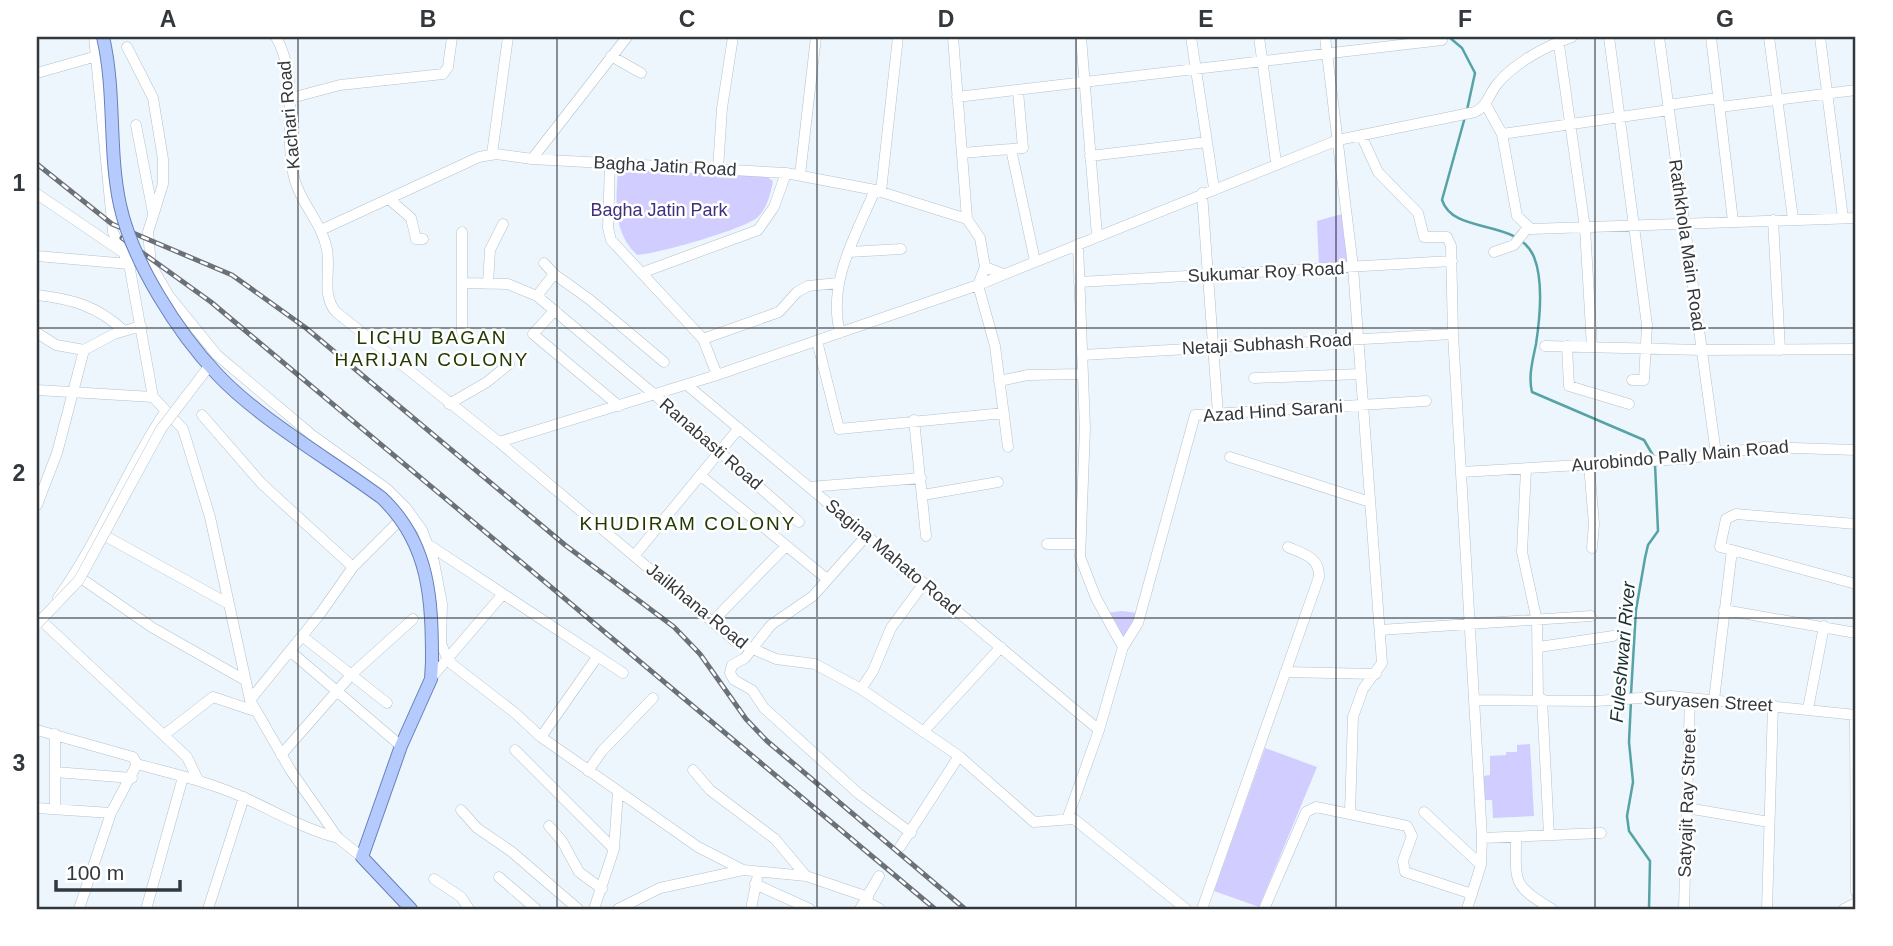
<svg xmlns="http://www.w3.org/2000/svg" width="1893" height="946" viewBox="0 0 1893 946" font-family="Arial,sans-serif">
	<style>
		.green { fill: #d1ceff }
		.lines { fill: none; stroke-linecap: round; stroke-linejoin: round }
		.stream { stroke: #56a3a6; stroke-width: 2.5 }
		.minor-casing { stroke: #b3c2cd; stroke-width: 11 }
		.major-casing { stroke: #6881b8; stroke-width: 14 }
		.minor { stroke: #fff; stroke-width: 10 }
		.major { stroke: #b5cbfd; stroke-width: 12 }
		.rail-casing { stroke: #6b7177; stroke-width: 5 }
		.rail { stroke: #fff; stroke-width: 2.5; stroke-dasharray: 8; stroke-linecap: butt }
		.minor-bridge-casing { stroke: #b3c2cd; stroke-width: 11; stroke-linecap: butt }
		.major-bridge-casing { stroke: #6881b8; stroke-width: 14; stroke-linecap: butt }
		.minor-bridge { stroke: #fff; stroke-width: 10 }
		.major-bridge { stroke: #b5cbfd; stroke-width: 12 }
		.grid { fill: none; stroke: #33383d; stroke-width: 2; stroke-opacity: 0.55 }
		.labels { text-anchor: middle; stroke-width: 5; stroke-linejoin: round; paint-order: stroke }
		.street-label { font-size: 18px; fill: #33383d; stroke: #fff }
		.park-label { font-size: 18px; fill: #3f2f7f; stroke: #fff }
		.neighbourhood-label { font-size: 19px; letter-spacing: 2px; fill: #253903; stroke: #fff }
		.water-label { font-size: 19px; font-style: italic; fill: #1b2f2f; stroke: #fff }
		.neatline { fill: none; stroke: #33383d; stroke-width: 2.5 }
		.grid-label { font-size: 23px; text-anchor: middle; font-weight: bold; fill: #33383d }
	</style>
	<rect width="100%" height="100%" fill="#edf6fd"/>
	<!-- green -->
	<path class="green" d="M618 168 767 177 773 181C771 193 767 208 758 217 745 229 657 254 637 255 612 231 616 200 618 168Z
		M1345 213 1349 261 1345 264 1319 266 1317 221Z
		M1122 611 1138 613 1128 634 1123 638 1106 613Z
		M1530 744 1534 816 1493 818 1492 800H1484L1483 776 1490 775V756L1506 755V752H1517V745Z
		M1265 748 1317 767 1259 907 1214 891Z"/>
	<g class="lines">
		<!-- stream -->
		<path class="stream" d="M1449 37 1462 48 1475 73 1467 110
			M1465 117 1442 200C1454 236 1517 217 1534 257 1544 282 1540 318 1536 344 1533 359 1528 376 1532 392L1644 440 1654 457
			M1631 694 1636 610 1645 558 1648 545 1658 531 1655 464
			M1631 701 1629 742 1633 782 1627 816 1629 831 1650 861 1649 909"/>
		<defs>
			<path id="minor" d="M94 37 113 232 129 264 153 397 183 429 210 517 250 700 291 771 338 838 362 857
				M276 37C301 81 282 134 295 181 302 205 322 223 327 250 331 271 321 295 336 312L499 442 735 641 776 659 815 664 861 689 959 756 1034 822 1074 819 1186 909
				M953 37 967 219
				M1081 37 1097 236
				M1191 37 1214 188
				M1259 37 1276 162
				M1325 37 1353 267 1382 663 1363 689 1353 717 1350 813
				M1609 37 1647 325 1644 380H1632
				M1659 37 1716 454
				M1711 37 1733 221
				M1769 37 1793 219
				M1820 37 1843 218
				M1558 38 1585 228 1592 347
				M127 47 153 98 163 159V184L148 232 151 265 169 296 217 355 312 435 387 489 406 508 422 530 434 562 442 604 441 643 448 661 515 713 541 737 698 847 743 870 806 876 868 897
				M611 56 641 73
				M37 73 97 56
				M1018 91 1023 148 1011 149 1035 261
				M957 97 1442 40
				M291 98 340 85 443 74 448 67 452 37
				M1486 105 1502 134 1517 216 1531 229 1856 218
				M1668 105 1718 98
				M1720 107 1856 90
				M136 125 153 213
				M1502 134 1669 110
				M1361 135 1378 172 1418 213 1424 237H1447L1451 246 1453 334 1482 838 1481 865 1467 909
				M962 153 1011 149
				M492 154 508 37
				M1090 156 1207 142
				M532 159 627 37
				M610 163 608 228 611 240 703 339 717 375
				M718 169 722 108 733 37
				M800 175 816 37
				M881 191 898 37
				M1202 193 1218 414
				M37 194 121 251
				M389 199 411 218 416 239H423
				M1773 220 1780 350
				M321 230 479 157 496 154 532 159 786 173 875 190 967 219 980 238 985 267
				M462 232V333
				M849 252 901 249
				M1494 252 1514 245 1528 227
				M37 256 129 264
				M544 263 554 274 589 299 664 362
				M641 273 758 230 774 207 786 173
				M1003 274 985 267 978 285 995 346 1008 447
				M1079 282 1452 261
				M463 283 508 284 537 296 655 395 799 522
				M488 284 490 250 503 224
				M37 295C72 299 97 306 123 330
				M537 296 554 274
				M555 310 533 334 619 406
				M37 333 56 345 84 350
				M840 333C827 282 856 235 875 190
				M703 339 779 312 797 292 808 286 838 283
				M817 341 839 429 1004 413
				M1545 346 1702 350 1856 349
				M1567 346 1569 386 1629 404
				M1082 355 1453 334
				M1254 378 1360 374
				M999 381 1028 375 1083 374
				M687 385 1099 730
				M37 390 153 397
				M449 404 487 382 509 364
				M202 415 262 484 353 567
				M914 420 926 536
				M499 442 717 375 978 285 1338 140 1475 112C1488 106 1489 93 1498 83 1516 62 1546 46 1572 37
				M1230 457 1370 502
				M1589 465 1594 524 1592 548
				M1526 469 1522 552 1537 621 1538 699
				M1462 472 1683 459 1764 447 1856 450
				M700 475 827 579
				M809 487 921 478
				M923 495 998 482
				M37 505 57 453 84 350 114 334 141 326
				M98 532 229 604
				M867 535 813 596 771 625 745 658 732 665 730 673 734 680 752 690 764 708 859 794 911 833
				M1047 544H1079
				M429 545 623 673
				M1732 550 1856 584
				M634 556 739 428
				M75 574 153 628 243 679
				M58 598C100 540 125 471 165 412
				M1724 610 1856 633
				M712 622 785 547
				M44 623 187 757 198 780
				M1380 630 1591 616
				M302 636 387 703
				M1123 647 1138 623 1195 415 1426 401
				M1539 647 1613 636
				M290 651 401 746
				M1285 672 1376 674
				M431 678 503 594
				M861 689 873 671 891 628 924 583
				M1542 699 1549 835
				M250 700 320 614 353 567 399 521
				M1475 700 1595 701 1671 696 1856 715
				M1714 700 1732 550 1720 547 1726 519 1736 514 1856 524
				M1808 709 1824 626
				M1855 715 1856 892
				M37 730 133 757 137 764
				M923 732 1001 647
				M164 735 213 697 255 711
				M541 737 597 657
				M515 750 614 849
				M281 755 352 674 413 619
				M137 764C173 774 210 782 245 798 276 812 304 829 338 838
				M693 770 710 790 775 839 806 876
				M588 771 602 751 653 698
				M55 772 132 778
				M37 808 111 813
				M1687 808 1769 822
				M55 809V734
				M461 810 477 828 512 852 578 909
				M1424 812 1481 865
				M1068 817 1099 730 1123 647 1096 598 1080 557 1085 429 1078 244
				M549 826 562 841 579 872 602 889
				M1516 837C1516 882 1511 885 1552 909
				M1482 838 1601 833
				M900 847 959 756
				M499 877 536 909
				M434 879 461 897 469 909
				M755 884 810 909
				M866 901 880 909
				M147 906 183 777
				M79 909 111 813 137 764
				M208 909 244 797
				M594 909 614 849 618 792
				M618 909 660 888 743 870
				M751 909 757 879
				M860 909 879 876
				M1202 909 1319 577C1320 557 1303 554 1288 547
				M1264 909 1306 812 1316 807 1407 826 1412 836 1403 861 1405 872 1472 894
				M1684 909 1690 698
				M1767 909 1773 705
				M1844 909 1856 903"/>
			<path id="major" d="M411 909 362 857 401 746 431 679 432 662"/>
		</defs>
		<!-- minor casing -->
		<use href="#minor" class="minor-casing"/>
		<!-- major casing -->
		<use href="#major" class="major-casing"/>
		<!-- minor -->
		<use href="#minor" class="minor"/>
		<!-- major -->
		<use href="#major" class="major"/>
		<defs>
			<path id="rail" d="M37 164 112 224 232 275 306 328 565 545 674 627 700 654 746 719 767 741 965 909
				M122 238 211 302 935 909"/>
		</defs>
		<!-- rail casing -->
		<use href="#rail" class="rail-casing"/>
		<!-- rail -->
		<use href="#rail" class="rail"/>
		<defs>
			<path id="minor-bridge" d="M37 624 79 580 161 429 210 365"/>
			<path id="major-bridge" d="M103 37C116 92 108 150 120 205 132 261 178 333 217 374 259 419 331 460 382 498 430 544 432 600 432 662"/>
		</defs>
		<!-- minor-bridge casing -->
		<use href="#minor-bridge" class="minor-bridge-casing"/>
		<!-- major-bridge casing -->
		<use href="#major-bridge" class="major-bridge-casing"/>
		<!-- minor-bridge -->
		<use href="#minor-bridge" class="minor-bridge"/>
		<!-- major-bridge -->
		<use href="#major-bridge" class="major-bridge"/>
	</g>
	<!-- grid -->
	<path class="grid" d="M298 37V909M557 37V909M817 37V909M1076 37V909M1336 37V909M1595 37V909M37 328H1856M37 618H1856"/>
	<g class="labels">
		<!-- street labels -->
		<g class="street-label">
			<text transform="translate(289 115) rotate(-95)" y="6">Kachari Road</text>
			<text transform="translate(665 166) rotate(3)" y="6">Bagha Jatin Road</text>
			<text transform="translate(1687 245) rotate(82)" y="6">Rathkhola Main Road</text>
			<text transform="translate(1266 272) rotate(-3)" y="6">Sukumar Roy Road</text>
			<text transform="translate(1267 344) rotate(-3)" y="6">Netaji Subhash Road</text>
			<text transform="translate(1273 411) rotate(-4)" y="6">Azad Hind Sarani</text>
			<text transform="translate(711 444) rotate(41)" y="6">Ranabasti Road</text>
			<text transform="translate(1680 456) rotate(-5)" y="6">Aurobindo Pally Main Road</text>
			<text transform="translate(893 557) rotate(40)" y="6">Sagina Mahato Road</text>
			<text transform="translate(697 606) rotate(39)" y="6">Jailkhana Road</text>
			<text transform="translate(1708 702) rotate(3)" y="6">Suryasen Street</text>
			<text transform="translate(1687 803) rotate(-88)" y="6">Satyajit Ray Street</text>
		</g>
		<!-- park labels -->
		<g class="park-label">
			<text x="659" y="216">Bagha Jatin Park</text>
		</g>
		<!-- neighbourhood labels -->
		<g class="neighbourhood-label">
			<text x="432" y="344">LICHU BAGAN<tspan x="432" dy="22">HARIJAN COLONY</tspan></text>
			<text x="688" y="530">KHUDIRAM COLONY</text>
		</g>
		<!-- water labels -->
		<g class="water-label">
			<text transform="translate(1622 652) rotate(-85)" y="7">Fuleshwari River</text>
		</g>
	</g>
	<!-- border -->
	<rect width="1893" height="946" fill="none" stroke="#ffffff" stroke-width="77"/>
	<!-- scale -->
	<path d="M56 880v10h124v-10" fill="none" stroke="#33383d" stroke-width="3.5"/>
	<text x="66" y="880" font-size="21" fill="#33383d" stroke="#ffffff" stroke-width="5" paint-order="stroke">100 m</text>
	<rect x="38" y="38" width="1816" height="870" class="neatline"/>
	<g class="grid-label">
		<text x="168" y="27">A</text>
		<text x="428" y="27">B</text>
		<text x="687" y="27">C</text>
		<text x="946" y="27">D</text>
		<text x="1206" y="27">E</text>
		<text x="1465" y="27">F</text>
		<text x="1725" y="27">G</text>
		<text x="19" y="191">1</text>
		<text x="19" y="481">2</text>
		<text x="19" y="771">3</text>
	</g>
</svg>
